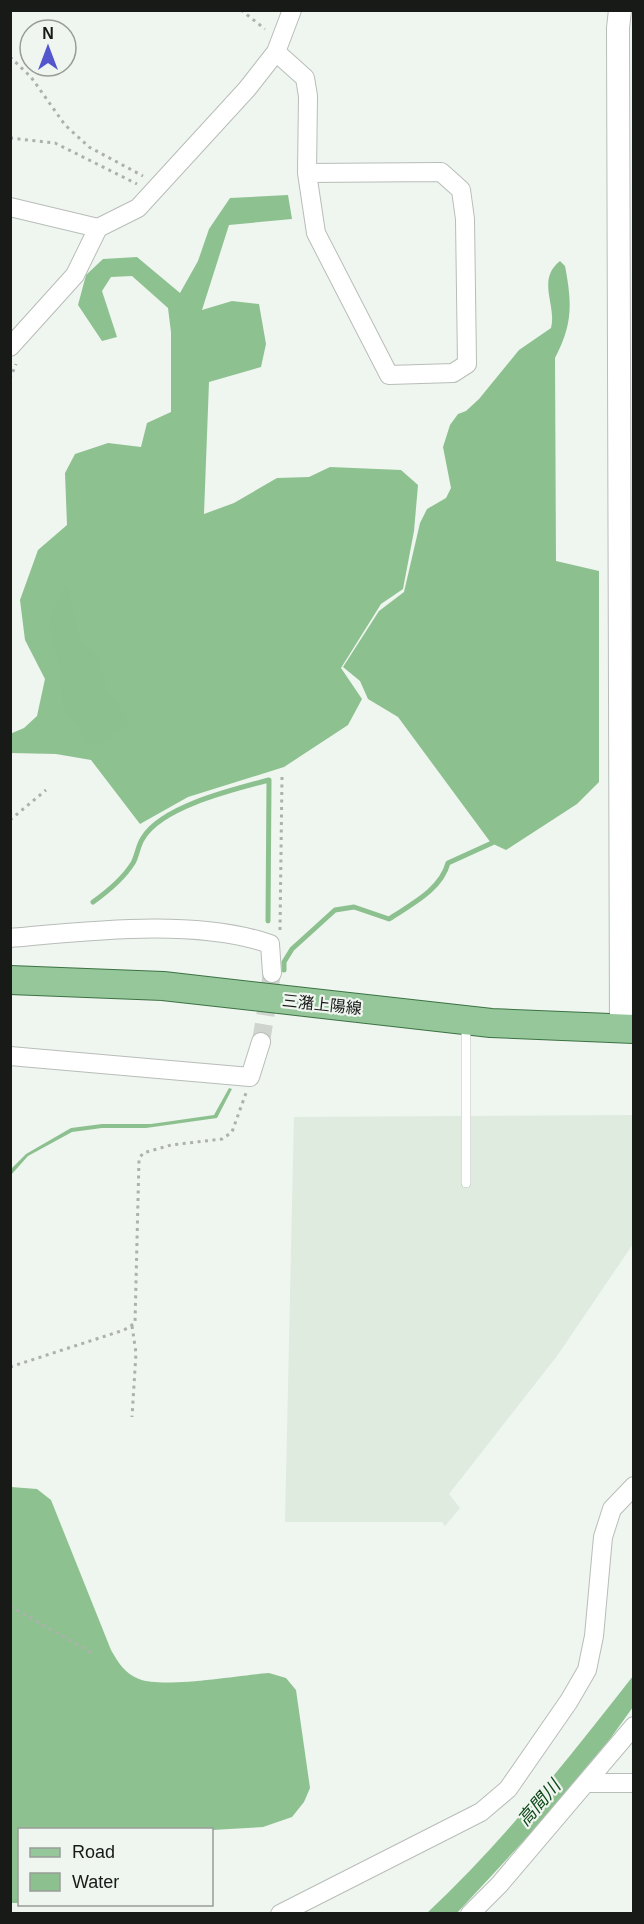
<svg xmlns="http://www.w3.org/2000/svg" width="644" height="1924" viewBox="0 0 644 1924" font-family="Arial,'Noto Sans JP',sans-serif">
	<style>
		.built { fill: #dfebdf }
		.forest { fill: #8dc190 }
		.water { fill: #8cc18f }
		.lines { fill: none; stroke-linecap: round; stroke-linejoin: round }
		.stream { stroke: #8cc18f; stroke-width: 5 }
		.minor-tunnel { stroke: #cfd4cf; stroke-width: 18; stroke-dasharray: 18 9; stroke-linecap: butt }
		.service-casing { stroke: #b8bdb8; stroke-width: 10 }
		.minor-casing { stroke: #b8bdb8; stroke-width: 20 }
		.tertiary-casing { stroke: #b8bdb8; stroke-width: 24 }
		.primary-casing { stroke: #3b7242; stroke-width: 30 }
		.path { stroke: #adb1ad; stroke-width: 3; stroke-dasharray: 3 4.5; stroke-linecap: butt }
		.service { stroke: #fff; stroke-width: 9 }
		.minor { stroke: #fff; stroke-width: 18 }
		.tertiary { stroke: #fff; stroke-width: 22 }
		.primary { stroke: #95c79b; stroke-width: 28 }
		.labels { text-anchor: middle; stroke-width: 4.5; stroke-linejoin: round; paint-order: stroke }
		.street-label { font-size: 16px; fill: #181a18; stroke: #eff5ef }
		.water-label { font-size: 18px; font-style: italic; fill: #10491a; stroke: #eff5ef }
	</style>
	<rect width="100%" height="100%" fill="#eff5ef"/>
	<!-- built -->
	<path class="built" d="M633 1115V1244L557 1356 449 1494 460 1508 445 1526 442 1522H285L294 1117Z"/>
	<!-- forest -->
	<path class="forest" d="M288 195 292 219 229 225 202 310 232 301 259 304 266 344 261 367 209 382 204 514 234 503 277 478 309 477 330 467 401 470 418 485 414 531 403 589 381 604 341 668 362 699 348 725 284 767 188 797 140 824 91 760 56 754 11 753 10 734 24 728 37 716 45 679 25 640 20 600 38 550 67 525 65 473 75 454 108 443 141 447 147 423 171 412V332L168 308 132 276 111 277 102 291 117 337 102 341 78 305 86 275 103 259 137 257 180 293 198 261 209 229 230 198Z
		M11 1487 37 1489 51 1500 111 1650C118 1662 125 1674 139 1679 164 1689 239 1675 269 1673L286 1678 296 1690 310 1788 304 1802 292 1817 263 1827 212 1830H20L19 1903H11Z"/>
	<!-- water -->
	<path class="water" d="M560 261 565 266C572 303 573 324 555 358L556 561 599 571V782L577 804 506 850 491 843 398 717 368 699 360 681 343 667 379 611 404 592 420 523 427 509 446 498 451 488 443 447 450 425 458 414 466 411 479 399 519 350 551 328C557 305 536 280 560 261Z
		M67 584 80 639 98 655 106 690 129 719 127 727 97 745H85L81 730 64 712 59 662 49 627 50 618Z
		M229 1088 232 1089 217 1118 146 1128H102L72 1132 28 1156 11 1175V1169L26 1154 71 1128 102 1124H151L214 1115Z
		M633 1676V1707L610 1739 531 1833 457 1913 426 1914C503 1842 568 1759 633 1676Z"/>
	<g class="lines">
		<!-- stream -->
		<path class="stream" d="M93 902C107 892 123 879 133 863 137 856 138 845 143 838 162 806 235 789 269 780L268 921
			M284 970V962L292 949 335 910 354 907 389 919C410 905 441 890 448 863L492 843"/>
		<!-- minor-tunnel -->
		<path class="minor-tunnel" d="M261 1042 272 973"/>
		<defs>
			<path id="service" d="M466 1023V1183"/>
			<path id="minor" d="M276 52 305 78 308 96 307 173 316 233 389 375 453 373 467 364 465 219 461 190 441 172 307 173
				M10 207 98 228 138 208 247 89 276 52 292 10
				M10 347 75 275 98 228
				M10 938C89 931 195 918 270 944L272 973
				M10 1056 250 1077 261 1042
				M586 1783H634
				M280 1914 481 1812 508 1789 569 1701 587 1670 594 1636 603 1537 612 1509 634 1486
				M470 1914 499 1885 634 1726"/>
			<path id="tertiary" d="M620 10 618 28 621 1029"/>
			<path id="primary" d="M10 980 163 986 491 1023 634 1029"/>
		</defs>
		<!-- service casing -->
		<use href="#service" class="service-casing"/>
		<!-- minor casing -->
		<use href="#minor" class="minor-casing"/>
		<!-- tertiary casing -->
		<use href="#tertiary" class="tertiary-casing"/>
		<!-- primary casing -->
		<use href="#primary" class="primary-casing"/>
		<!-- path -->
		<path class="path" d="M241 10 265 29
			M10 57 31 77 65 125 89 147 143 176
			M10 138 55 143 137 184
			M10 379 16 364
			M10 820 46 790
			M280 930 282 776
			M132 1326 136 1353 132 1417
			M10 1367 124 1330 135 1323 139 1159 143 1153 171 1145 222 1139 232 1132 246 1093
			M10 1606 94 1654"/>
		<!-- service -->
		<use href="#service" class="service"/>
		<!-- minor -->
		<use href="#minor" class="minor"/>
		<!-- tertiary -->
		<use href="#tertiary" class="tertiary"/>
		<!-- primary -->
		<use href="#primary" class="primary"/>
	</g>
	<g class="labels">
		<!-- street labels -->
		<g class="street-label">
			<text transform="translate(322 1004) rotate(6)" y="6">三潴上陽線</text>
		</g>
		<!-- water labels -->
		<g class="water-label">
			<text transform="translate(539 1803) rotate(-49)" y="6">高間川</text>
		</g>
	</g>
	<!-- border -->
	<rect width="644" height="1924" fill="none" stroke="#181a18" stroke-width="24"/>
	<!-- legend -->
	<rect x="18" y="1828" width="195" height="78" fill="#eff5ef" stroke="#999d99" stroke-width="1.5"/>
	<rect x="30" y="1848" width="30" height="9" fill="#95c79b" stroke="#999d99" stroke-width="1.5"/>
	<text x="72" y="1858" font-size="18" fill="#181a18">Road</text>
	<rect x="30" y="1873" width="30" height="18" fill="#8cc18f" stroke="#999d99" stroke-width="1.5"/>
	<text x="72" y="1888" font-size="18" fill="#181a18">Water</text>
	<!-- north arrow -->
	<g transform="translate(48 48)"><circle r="28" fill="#eff5ef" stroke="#999d99" stroke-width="1.5"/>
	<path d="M0-4.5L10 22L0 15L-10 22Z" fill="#5456cd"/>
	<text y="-9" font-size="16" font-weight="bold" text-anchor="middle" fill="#181a18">N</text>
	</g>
</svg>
